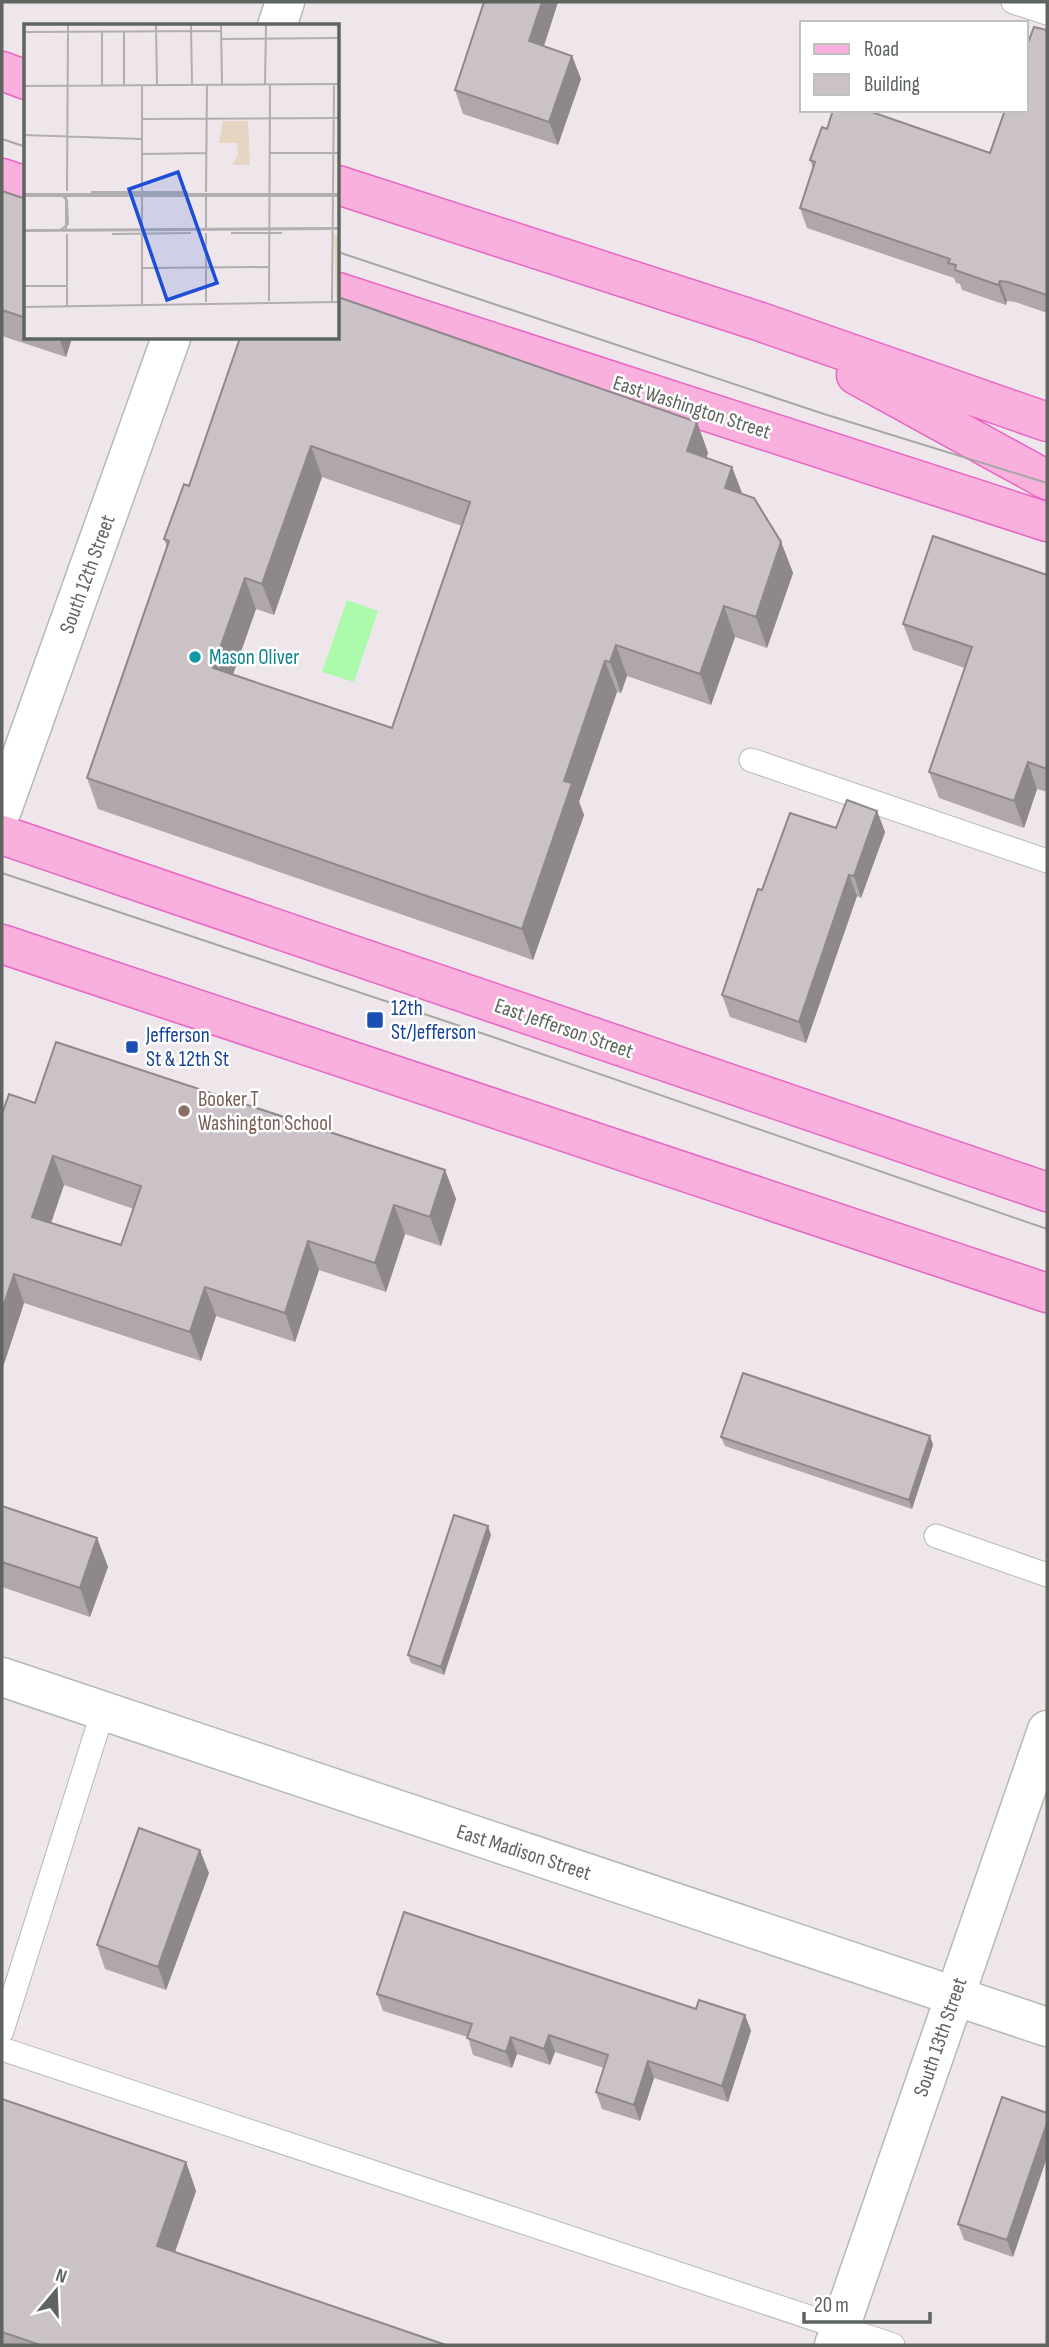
<svg xmlns="http://www.w3.org/2000/svg" width="1049" height="2347" viewBox="0 0 1049 2347" font-family="'Sofia Sans Condensed',sans-serif">
	<style>
		.water { fill: #acfaab }
		.lines { fill: none; stroke-linecap: round; stroke-linejoin: round }
		.service-casing { stroke: #b3bab4; stroke-width: 25 }
		.minor-casing { stroke: #b3bab4; stroke-width: 41 }
		.primary-casing { stroke: #e965c5; stroke-width: 41 }
		.service { stroke: #fff; stroke-width: 23 }
		.minor { stroke: #fff; stroke-width: 38 }
		.primary { stroke: #fab0dd; stroke-width: 38 }
		.tram { stroke: #a5a8a5; stroke-width: 2 }
		.wall { fill: #afa7ac; fill-rule: evenodd }
		.shaded-wall { fill: #8e888c }
		.building { fill: #cbc2c8; stroke: #8e888c; stroke-width: 2; fill-rule: evenodd }
		.culture-dot { fill: #0f9aa8; stroke: #fff; stroke-width: 2.5 }
		.transit-dot { fill: #1a4fb4; stroke: #fff; stroke-width: 2.5 }
		.education-dot { fill: #8d6e63; stroke: #fff; stroke-width: 2.5 }
		.labels { text-anchor: middle; stroke-width: 5; stroke-linejoin: round; paint-order: stroke }
		.street-label { font-size: 21px; fill: #5e655e; stroke: #fff }
		.culture-label { font-size: 21px; fill: #0d838f; stroke: #fff; text-anchor: start }
		.transit-label { font-size: 21px; fill: #164399; stroke: #fff; text-anchor: start }
		.education-label { font-size: 21px; fill: #785e54; stroke: #fff; text-anchor: start }
		.inset-road { fill: none; stroke: #b1aeaf; stroke-width: 2 }
		.view { fill: #1d4ed8; fill-opacity: 0.15; stroke: #1d4ed8; stroke-width: 3.5 }
		.inset-edge { fill: none; stroke: #5e655e; stroke-width: 3.5 }
	</style>
	<rect width="100%" height="100%" fill="#efe6ec"/>
	<!-- water -->
	<path class="water" d="M347 600 378 611 354 682 322 672Z"/>
	<g class="lines">
		<defs>
			<path id="service" d="M1013 2 1047 13
				M751 760 1047 861
				M936 1536 1047 1575
				M2 2031 103 1711
				M2 2049 893 2345"/>
			<path id="minor" d="M277 26 285 2
				M2 810 171 338
				M2 1677 1047 2027
				M834 2345 1047 1730"/>
			<path id="primary" d="M2 71 26 80
				M2 178 26 186
				M338 185 761 322 1047 422
				M338 292 1047 522
				M856 375 1047 480
				M2 835 1047 1192
				M2 944 1047 1293"/>
		</defs>
		<!-- service casing -->
		<use href="#service" class="service-casing"/>
		<!-- minor casing -->
		<use href="#minor" class="minor-casing"/>
		<!-- primary casing -->
		<use href="#primary" class="primary-casing"/>
		<!-- service -->
		<use href="#service" class="service"/>
		<!-- minor -->
		<use href="#minor" class="minor"/>
		<!-- primary -->
		<use href="#primary" class="primary"/>
		<!-- tram -->
		<path class="tram" d="M2 139 26 147
			M338 252 824 414 1047 483
			M2 873 490 1036 1047 1229"/>
	</g>
	<!-- wall -->
	<path class="wall" d="M484 2H558L544 46 572 56 581 79 558 145 463 114 455 90Z
		M1047 30V313L1015 302 1007 301 1006 305 962 290 960 284 956 283 954 278 807 228 800 208 813 168 810 160 827 129 990 153Z
		M2 191 26 199V338H72L66 357 2 336Z
		M240 338 697 422 708 453 706 458 732 467 742 494 781 542 793 573 767 648 735 637 711 705 627 676 621 693 617 692 579 802 584 815 533 960 98 809 87 778 167 547 164 539 189 486ZM322 477 462 526 392 728 233 675 256 609 274 615Z
		M1047 575V792L1037 789 1024 828 939 798 929 772 965 668 913 650 903 624Z
		M877 811 885 832 861 898 857 896 806 1043 730 1017 722 995 762 890 836 828Z
		M35 1103 445 1170 456 1199 441 1246 405 1234 386 1292 319 1270 295 1342 216 1316 201 1361 24 1303 2 1370ZM64 1185 134 1209 121 1245 51 1223Z
		M930 1436 933 1445 912 1509 725 1446 721 1437Z
		M2 1506 97 1538 108 1567 90 1617 2 1587Z
		M491 1535 444 1675 411 1663 408 1655Z
		M209 1873 166 1990 105 1969 97 1945Z
		M377 1994 696 2009 745 2015 751 2031 728 2102 654 2078 640 2121 602 2109 596 2092 604 2068 555 2052 550 2065 517 2054 512 2068 473 2055 468 2037 383 2011Z
		M2 2099 186 2162 196 2191 175 2252 446 2345H2Z
		M1047 2113V2157L1013 2257 964 2240 958 2224Z"/>
	<!-- shaded-wall -->
	<path class="shaded-wall" d="M542 2H558L538 64 529 41Z
		M572 56 581 79 558 145 549 122Z
		M1000 281 1007 301 1006 305 998 285Z
		M59 338H72L66 357Z
		M697 422 708 453 698 483 687 451Z
		M311 446 322 477 274 615 262 584Z
		M732 467 744 498 725 488Z
		M781 542 793 573 767 648 756 617Z
		M245 578 256 609 224 699 213 668Z
		M724 606 735 637 711 705 700 674Z
		M616 645 627 676 621 693 610 662Z
		M605 661 617 692 579 802 584 815 533 960 522 929 564 781Z
		M1028 762 1037 789 1024 828 1014 801Z
		M877 811 885 832 861 898 854 876Z
		M849 875 857 896 806 1043 799 1022Z
		M53 1156 64 1185 43 1246 32 1217Z
		M445 1170 456 1199 441 1246 430 1217Z
		M394 1205 405 1234 386 1292 375 1263Z
		M308 1241 319 1270 295 1342 285 1313Z
		M14 1274 24 1303 2 1370V1310Z
		M205 1287 216 1316 201 1361 190 1332Z
		M930 1436 933 1445 912 1509 909 1500Z
		M488 1526 491 1535 444 1675 441 1667Z
		M97 1538 108 1567 90 1617 80 1588Z
		M200 1850 209 1873 166 1990 158 1967Z
		M745 2015 751 2031 728 2102 722 2086Z
		M549 2035 555 2052 550 2065 544 2049Z
		M511 2037 517 2054 512 2068 506 2052Z
		M648 2061 654 2078 640 2121 634 2105Z
		M1047 2123V2157L1013 2257 1007 2240Z
		M186 2162 196 2191 167 2275 157 2246Z"/>
	<!-- building -->
	<path class="building" d="M484 2H542L529 41 572 56 549 122 455 90Z
		M1034 27 1047 30V295L1008 282 1000 281 998 285 955 270 956 265 948 263 950 259 800 208 815 162 810 160 822 127 827 129 833 110H866L990 153 1005 110H1026V48Z
		M2 191 26 199V318L2 310Z
		M338 297 697 422 687 451 732 467 725 488 754 498 781 542 756 617 724 606 700 674 616 645 610 662 605 661 564 781 572 783 522 929 87 778 169 541 164 539 184 484 189 486 240 338H338ZM311 446 470 502 392 728 213 668 245 578 262 584Z
		M933 536 1047 575V769L1028 762 1014 801 929 772 972 647 903 624Z
		M847 800 877 811 854 876 849 875 799 1022 722 995 758 889 762 890 790 813 836 828Z
		M56 1042 445 1170 430 1217 394 1205 375 1263 308 1241 285 1313 205 1287 190 1332 14 1274 2 1310V1114L9 1094 35 1103ZM53 1156 141 1186 121 1245 32 1217Z
		M743 1373 930 1436 909 1500 721 1437Z
		M2 1506 97 1538 80 1588 2 1562Z
		M454 1515 488 1526 441 1667 408 1655Z
		M139 1828 200 1850 158 1967 97 1945Z
		M404 1912 696 2009 699 2000 745 2015 722 2086 648 2061 634 2105 596 2092 608 2055 549 2035 544 2049 511 2037 506 2052 467 2038 472 2024 377 1994Z
		M1002 2097 1047 2113V2123L1007 2240 958 2224Z
		M2 2099 186 2162 157 2246 446 2345H40L2 2332Z"/>
	<!-- markers -->
	<circle class="culture-dot" cx="195" cy="657" r="7"/>
	<g class="transit-dot">
		<rect x="366" y="1011" width="18" height="18" rx="3.5"/>
		<rect x="125" y="1040" width="14" height="14" rx="3.5"/>
	</g>
	<circle class="education-dot" cx="184" cy="1111" r="7"/>
	<g class="labels">
		<!-- street labels -->
		<g class="street-label">
			<text transform="translate(692 407) rotate(18)" y="7">East Washington Street</text>
			<text transform="translate(87 574) rotate(-70)" y="7">South 12th Street</text>
			<text transform="translate(564 1028) rotate(19)" y="7">East Jefferson Street</text>
			<text transform="translate(524 1852) rotate(18)" y="7">East Madison Street</text>
			<text transform="translate(940 2037) rotate(-71)" y="7">South 13th Street</text>
		</g>
		<!-- culture labels -->
		<g class="culture-label">
			<text x="209" y="664">Mason Oliver</text>
		</g>
		<!-- transit labels -->
		<g class="transit-label">
			<text x="391" y="1015">12th<tspan x="391" dy="24">St/Jefferson</tspan></text>
			<text x="146" y="1042">Jefferson<tspan x="146" dy="24">St &amp; 12th St</tspan></text>
		</g>
		<!-- education labels -->
		<g class="education-label">
			<text x="198" y="1106">Booker T<tspan x="198" dy="24">Washington School</tspan></text>
		</g>
	</g>
	<!-- overview -->
	<g transform="translate(24 24)">
		<rect width="315" height="315" fill="#efe6ec"/>
		<path d="M199 97H224L226 141H208L214 130 213 119H195ZM315 210V275L312 276 310 211Z" fill="#e5d6c4"/>
		<path class="inset-road" d="M132 1 133 61M167 1 168 60M197 1 198 60M0 8 197 7M197 15 315 14M241 60 242 1M78 61V8M100 61V8M0 62 315 60M118 95 315 94M0 111 118 115M246 129H315M118 130 183 129M43 167 44 1M67 168H164M182 168 183 61M0 170H315M0 172H315M182 172V204M0 206 315 204M42 206V172M0 207 315 205M35 207 44 200 43 176 36 170M207 209H258M43 210V283M88 210 167 209M118 244 246 243M0 262H43M245 277 246 61M308 277 310 61M182 278V209M118 280V62M0 283 315 278"/>
		<path class="view" d="M154 148 193 259 143 276 105 165Z"/>
		<rect width="315" height="315" class="inset-edge"/>
	</g>
	<!-- border -->
	<rect width="1049" height="2347" fill="none" stroke="#5e655e" stroke-width="7"/>
	<!-- legend -->
	<rect x="800" y="21" width="228" height="91" fill="#ffffff" stroke="#bfc1bf" stroke-width="2"/>
	<rect x="814" y="44" width="35" height="10" fill="#fab0dd" stroke="#bfc1bf" stroke-width="2"/>
	<text x="864" y="56" font-size="21" fill="#5e655e">Road</text>
	<rect x="814" y="74" width="35" height="21" fill="#cbc2c8" stroke="#bfc1bf" stroke-width="2"/>
	<text x="864" y="91" font-size="21" fill="#5e655e">Building</text>
	<!-- north arrow -->
	<g transform="translate(56 2291) rotate(19)" stroke="#ffffff" stroke-width="5" paint-order="stroke">
	<path d="M0-5L12 26L0 18L-12 26Z" fill="#5e655e"/>
	<text y="-10" font-size="19" font-weight="bold" text-anchor="middle" fill="#5e655e">N</text>
	</g>
	<!-- scale -->
	<path d="M804 2312v10h126v-10" fill="none" stroke="#5e655e" stroke-width="3.5"/>
	<text x="814" y="2312" font-size="21" fill="#5e655e" stroke="#ffffff" stroke-width="5" paint-order="stroke">20 m</text>
</svg>
